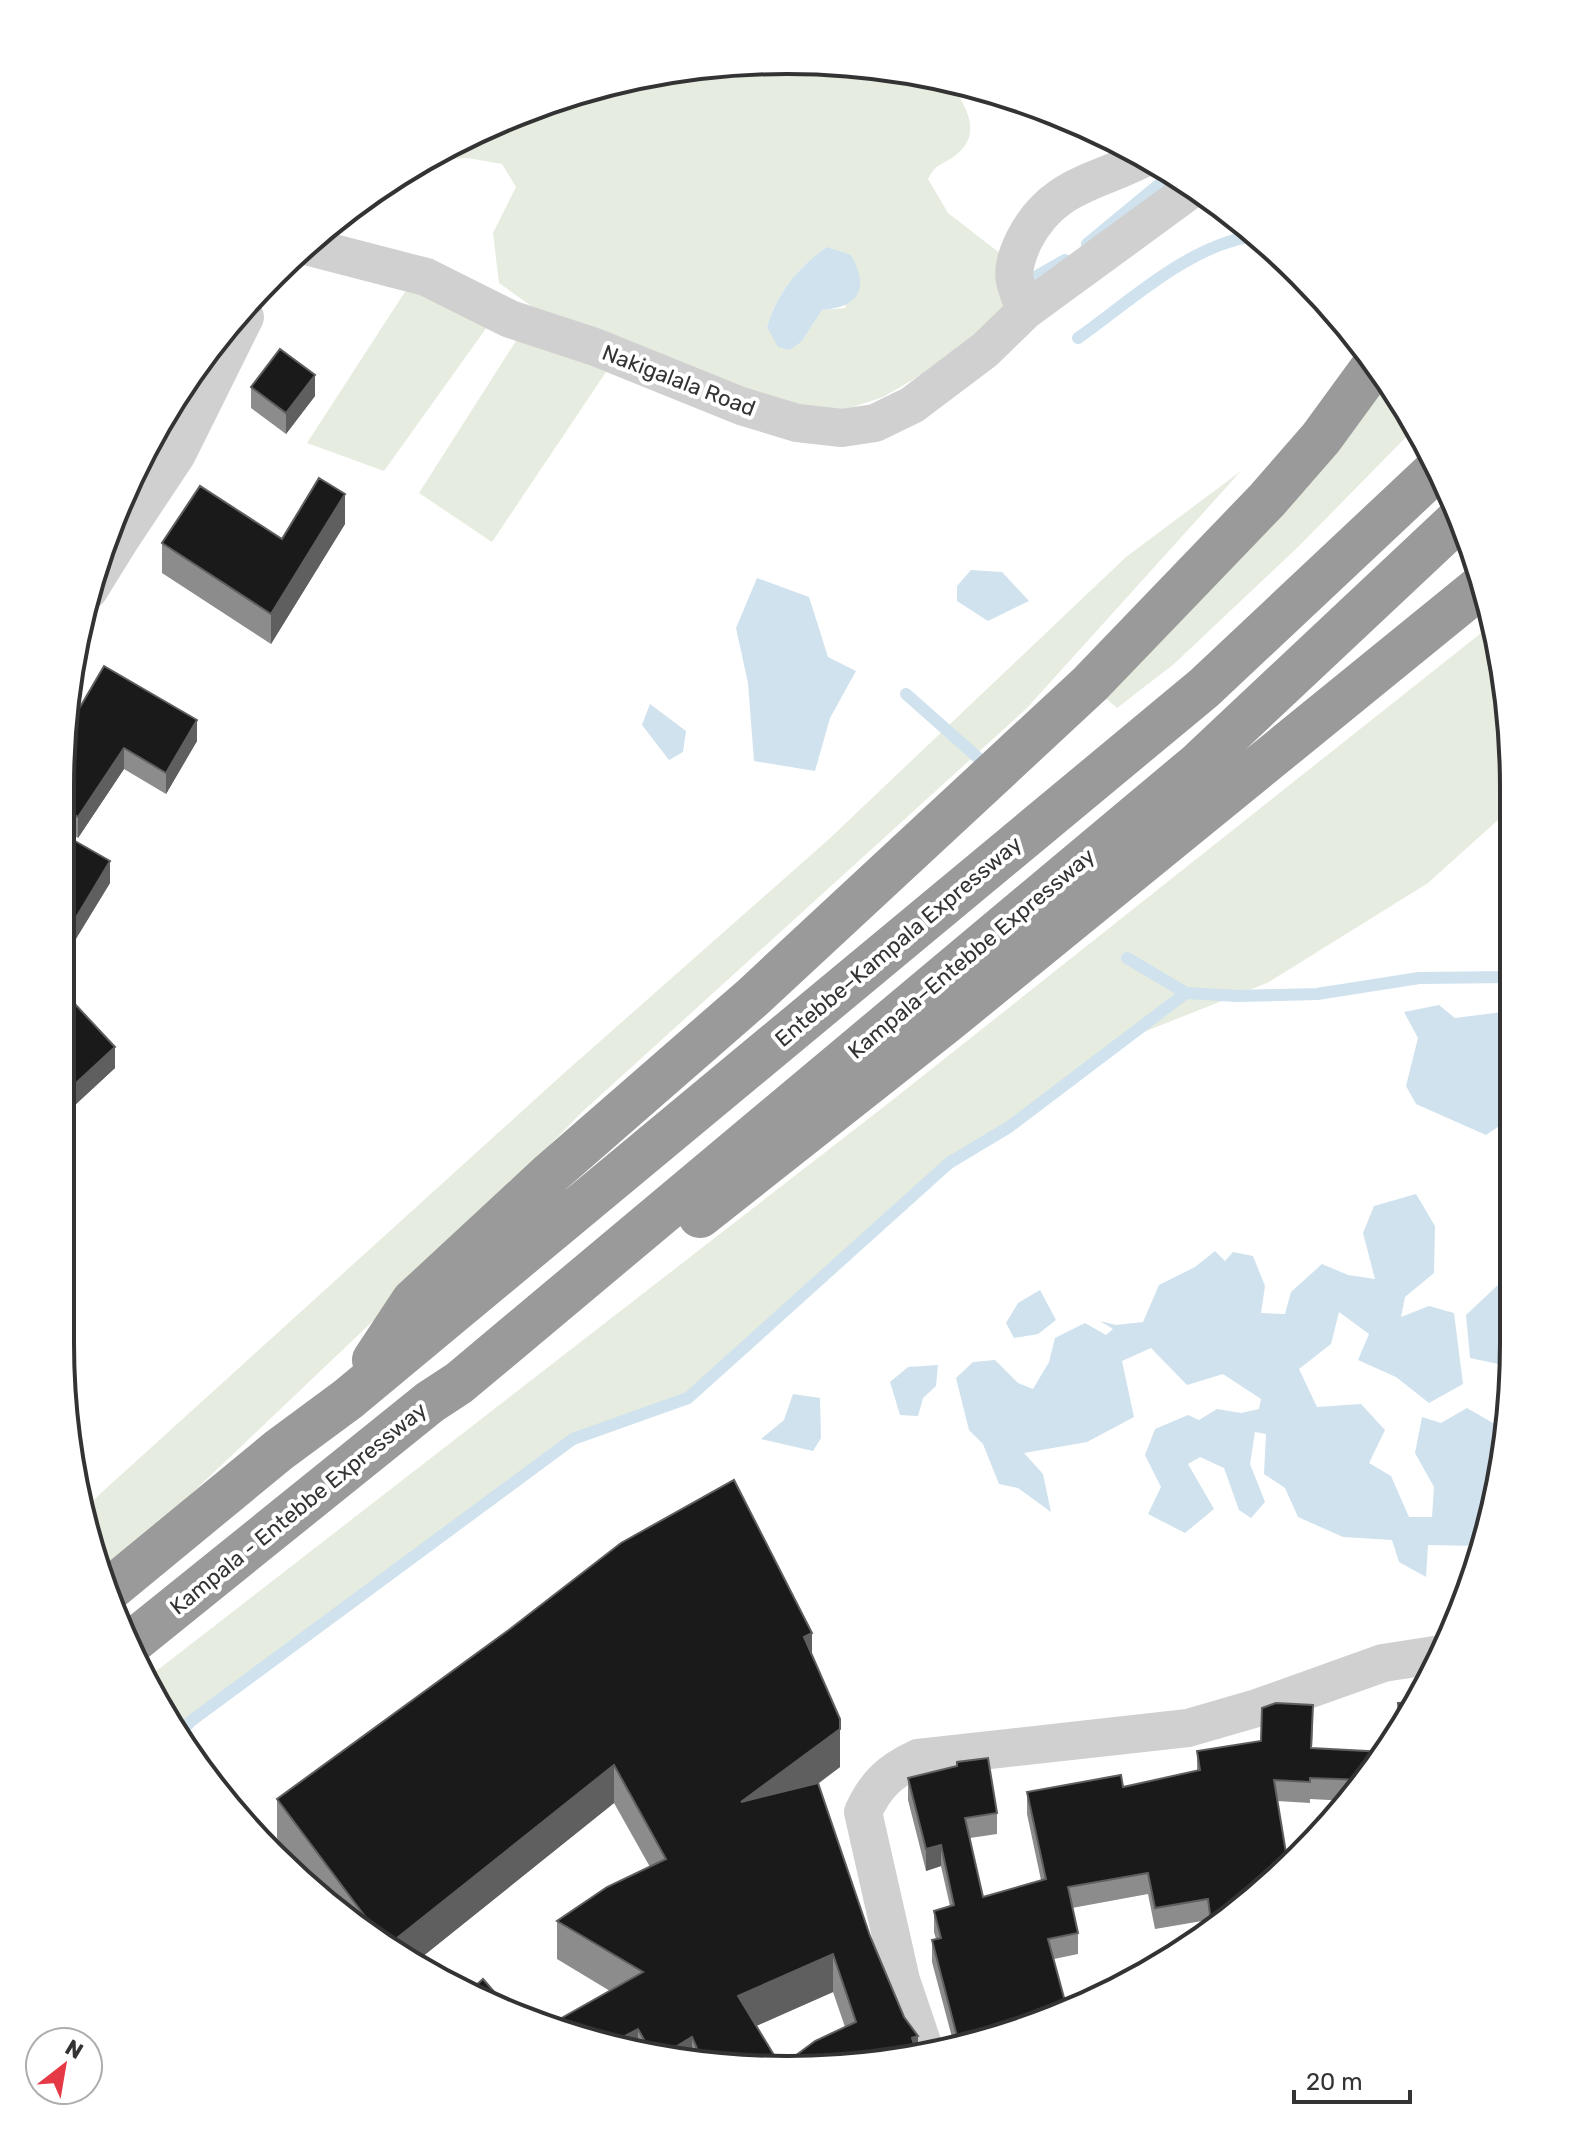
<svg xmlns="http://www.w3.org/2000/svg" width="1574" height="2130" viewBox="0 0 1574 2130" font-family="Rubik,sans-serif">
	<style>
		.green { fill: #e6ecdf; fill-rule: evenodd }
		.water { fill: #cfe2ee }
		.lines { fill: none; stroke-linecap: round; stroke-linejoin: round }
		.stream { stroke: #cfe2ee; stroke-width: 12 }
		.minor { stroke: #d0d0d0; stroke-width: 38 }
		.motorway { stroke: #9a9a9a; stroke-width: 44 }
		.wall { fill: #8c8c8c }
		.shaded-wall { fill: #5f5f5f }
		.building { fill: #1a1a1a; stroke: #5f5f5f; stroke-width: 2 }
		.labels { text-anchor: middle; stroke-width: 8; stroke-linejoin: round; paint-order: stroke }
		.street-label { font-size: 22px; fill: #333; stroke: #fff }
		.rim { fill: none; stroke: #333; stroke-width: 4 }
	</style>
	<rect width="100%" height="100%" fill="#fff"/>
	<!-- green -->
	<path class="green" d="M740 62 882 66 949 82C965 104 984 133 956 155 943 165 936 163 928 179L948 213 1001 254 1008 300 993 325 947 360 883 397 844 410 794 411 551 320 499 283 493 233 516 187 502 164 468 158 425 160 466 135 599 85ZM827 247 846 308 822 310 802 341 767 327C777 293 798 267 827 247Z
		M412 281 487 327 384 471 307 443Z
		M521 333 606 372 492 542 419 493Z
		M1384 380 1413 430 1298 547 1174 664 1117 708 1099 692Z
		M171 408 189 413 120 520Z
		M1241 471 1027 708 581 1113 458 1240 104 1577 85 1532 82 1512 101 1493 563 1074 828 840 1126 557Z
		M1490 626 1508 692 1509 810 1428 883 1267 983 1116 1043 1009 1127 939 1174 688 1398 573 1439 176 1731 158 1707 146 1679 890 1102Z"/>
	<!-- water -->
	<path class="water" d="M827 247 851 255C870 289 859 307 822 310L802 341 790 350 778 347 767 327C777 293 798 267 827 247Z
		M971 570 1002 572 1029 601 988 621 957 601V586Z
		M757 578 809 597 828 657 856 671 830 718 815 771 754 761 748 683 736 628Z
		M650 704 686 731 683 752 669 760 642 725Z
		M1439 1005 1455 1018 1510 1011 1511 1118 1486 1135 1416 1104 1406 1086 1418 1038 1404 1012Z
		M1416 1194 1435 1226 1434 1273 1405 1297 1401 1317 1429 1306 1454 1313 1463 1384 1429 1403 1396 1377 1358 1360 1369 1334 1339 1312 1331 1344 1299 1369 1317 1407 1361 1404 1385 1430 1369 1463 1391 1476 1409 1517H1432L1434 1487 1415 1453 1422 1417 1441 1423 1467 1408 1505 1430 1482 1546 1428 1545 1426 1577 1399 1562 1392 1540 1343 1537 1298 1517 1285 1488 1264 1474 1266 1434 1255 1432 1250 1464 1265 1502 1251 1518 1239 1510 1224 1468 1200 1457 1188 1464 1214 1509 1185 1533 1148 1514 1161 1487 1145 1455 1155 1429 1188 1415 1199 1420 1217 1409 1241 1413 1259 1409 1261 1399 1223 1374 1187 1385 1151 1348 1122 1361 1134 1417 1087 1442 1024 1453 1043 1474 1051 1512 1018 1488 999 1484 983 1444 969 1430 956 1378 973 1362 995 1360 1018 1383 1033 1389 1049 1362 1055 1338 1085 1323 1106 1335 1113 1329 1100 1321 1116 1325 1143 1322 1159 1285 1195 1267 1215 1251 1225 1261 1233 1252 1253 1256 1265 1286 1261 1313 1285 1314 1291 1292 1322 1264 1348 1275 1375 1279 1363 1233 1374 1206Z
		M1498 1285 1512 1297V1367L1470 1358 1466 1315Z
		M1040 1290 1056 1320 1038 1334 1014 1338 1006 1323 1018 1303Z
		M938 1365 936 1386 923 1398 918 1416 900 1415 890 1382 908 1367Z
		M793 1394 820 1398 821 1438 813 1451 761 1439 784 1420Z"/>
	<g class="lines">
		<!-- stream -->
		<path class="stream" d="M1087 244 1173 173
			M1037 276 1065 260
			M1078 338C1132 300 1191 243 1259 235
			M906 694 984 763
			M1127 958 1186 993 1237 996 1317 994 1419 978 1510 977
			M179 1734 191 1721 573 1439 688 1398 949 1163 1009 1127 1186 993"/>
		<!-- minor -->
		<path class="minor" d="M310 247 426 277 510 319 595 347 741 406 797 423 842 428 875 423 912 405 985 350 1025 311 1193 188
			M1025 311C1022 301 1017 291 1015 281 1012 267 1018 253 1024 240 1053 183 1098 183 1148 156
			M113 537 120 540 177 454 245 317
			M89 590 120 540
			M924 2048 901 1980 863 1812C876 1784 890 1771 918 1758L1188 1728 1257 1708 1383 1663 1441 1654"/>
		<!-- motorway -->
		<path class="motorway" d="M700 1216 947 1021 1480 587
			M374 1360 413 1301 551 1173 753 997 1090 684 1267 500 1321 438 1375 364
			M109 1590 279 1450 348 1399 1204 688 1436 470
			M131 1643 430 1402 459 1383 1198 764 1461 517"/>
	</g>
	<!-- wall -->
	<path class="wall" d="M251 387 315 396 286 434 251 408Z
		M345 524 271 644 162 573V543L282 539Z
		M62 738 197 741 166 794 124 769 78 838 61 827Z
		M61 833 110 883 74 942 61 934Z
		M61 1014 115 1068 74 1106 61 1093Z
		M812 1655 840 1767 818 1784 870 1936 918 2049 845 2027 833 1992 756 2026 780 2065 645 2056 551 2024 610 1991 557 1959V1921L650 1867 614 1803 417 1961 313 1886 277 1838V1799Z
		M1313 1726 1312 1748 1384 1752 1349 1801 1310 1799V1803L1277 1801 1229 1920 1210 1931 1208 1920 1155 1929 1148 1894 1072 1908 1078 1933V1954L1054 1959 1065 2015 953 2041 932 1962V1940L936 1939 934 1932V1911L950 1906 941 1866 926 1871 908 1800V1778L997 1813V1834L970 1838 983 1897 1041 1880 1027 1814V1792L1123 1787 1197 1771V1751L1261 1741Z"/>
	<!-- shaded-wall -->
	<path class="shaded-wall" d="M315 375V396L286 434V413Z
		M188 378 174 403 182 383Z
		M345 494V524L271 644V614Z
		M197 720V741L166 794V773Z
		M124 748V769L78 838V817Z
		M110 861V883L74 942V921Z
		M115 1047V1068L74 1106V1085Z
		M812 1633V1671L804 1637Z
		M840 1729V1767L741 1840V1802Z
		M614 1765V1803L417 1961 392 1942Z
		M941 1845V1866L926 1871V1849Z
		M833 1954V1992L738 2034V1996Z
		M638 2029V2054L610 2044Z
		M918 2036V2049L912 2050V2038Z
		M692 2037V2059L659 2057Z"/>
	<!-- building -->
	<path class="building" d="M280 349 315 375 286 413 251 387Z
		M319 478 345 494 271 614 162 543 200 486 282 539Z
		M104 666 197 720 166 773 124 748 78 817 61 806 62 738Z
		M61 833 110 861 74 921 61 913Z
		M73 1002 115 1047 74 1085 61 1072V1014Z
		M734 1480 812 1633 804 1637 840 1719V1729L741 1802 818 1783 870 1936 904 2017 918 2036 912 2038 916 2050 835 2068 783 2065 815 2041 856 2022 833 1954 738 1996 780 2065 702 2060 692 2037 659 2057H654L638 2029 610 2044 551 2024 643 1972 557 1921 607 1887 666 1859 614 1765 392 1942 376 1931 277 1799 510 1629 621 1543Z
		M1419 1702 1417 1706 1400 1729 1398 1703Z
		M1276 1703 1313 1705 1311 1748 1384 1752 1364 1780 1310 1778V1782L1274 1780 1286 1853 1306 1848 1229 1920 1212 1930 1208 1899 1155 1908 1148 1873 1068 1887 1078 1933 1048 1939 1066 2005 1108 1990 1065 2015 958 2040 932 1940 941 1938 934 1911 954 1905 941 1845 926 1849 908 1778 957 1766V1762L988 1758 997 1813 965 1818 983 1897 1046 1879 1027 1792 1121 1775 1123 1787 1200 1770 1197 1751 1261 1741 1262 1708Z
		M483 1979 510 2010 465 1995Z"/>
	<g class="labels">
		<!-- street labels -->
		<g class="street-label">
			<text transform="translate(679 380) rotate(21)" y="8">Nakigalala Road</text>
			<text transform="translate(898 941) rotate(-40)" y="8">Entebbe–Kampala Expressway</text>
			<text transform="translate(971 953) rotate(-40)" y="8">Kampala–Entebbe Expressway</text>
			<text transform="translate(298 1508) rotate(-39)" y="8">Kampala - Entebbe Expressway</text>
		</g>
	</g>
	<!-- crop -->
	<path d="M0 0H1574V2130H0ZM787 74H787A713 713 0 0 1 1500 787V1343A713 713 0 0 1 787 2056H787A713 713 0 0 1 74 1343V787A713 713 0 0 1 787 74Z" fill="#fff" fill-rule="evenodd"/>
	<path class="rim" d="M787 74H787A713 713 0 0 1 1500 787V1343A713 713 0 0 1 787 2056H787A713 713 0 0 1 74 1343V787A713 713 0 0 1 787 74Z"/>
	<!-- north arrow -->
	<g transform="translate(64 2066) rotate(31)"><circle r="38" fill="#ffffff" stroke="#adadad" stroke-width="2"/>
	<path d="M0-6L14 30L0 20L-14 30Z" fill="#e63946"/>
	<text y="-12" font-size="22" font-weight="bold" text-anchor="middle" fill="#333333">N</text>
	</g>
	<!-- scale -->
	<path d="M1294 2090v12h116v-12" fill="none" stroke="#333333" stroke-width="4"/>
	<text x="1306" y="2090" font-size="24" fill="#333333" stroke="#ffffff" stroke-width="6" paint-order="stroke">20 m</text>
</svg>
